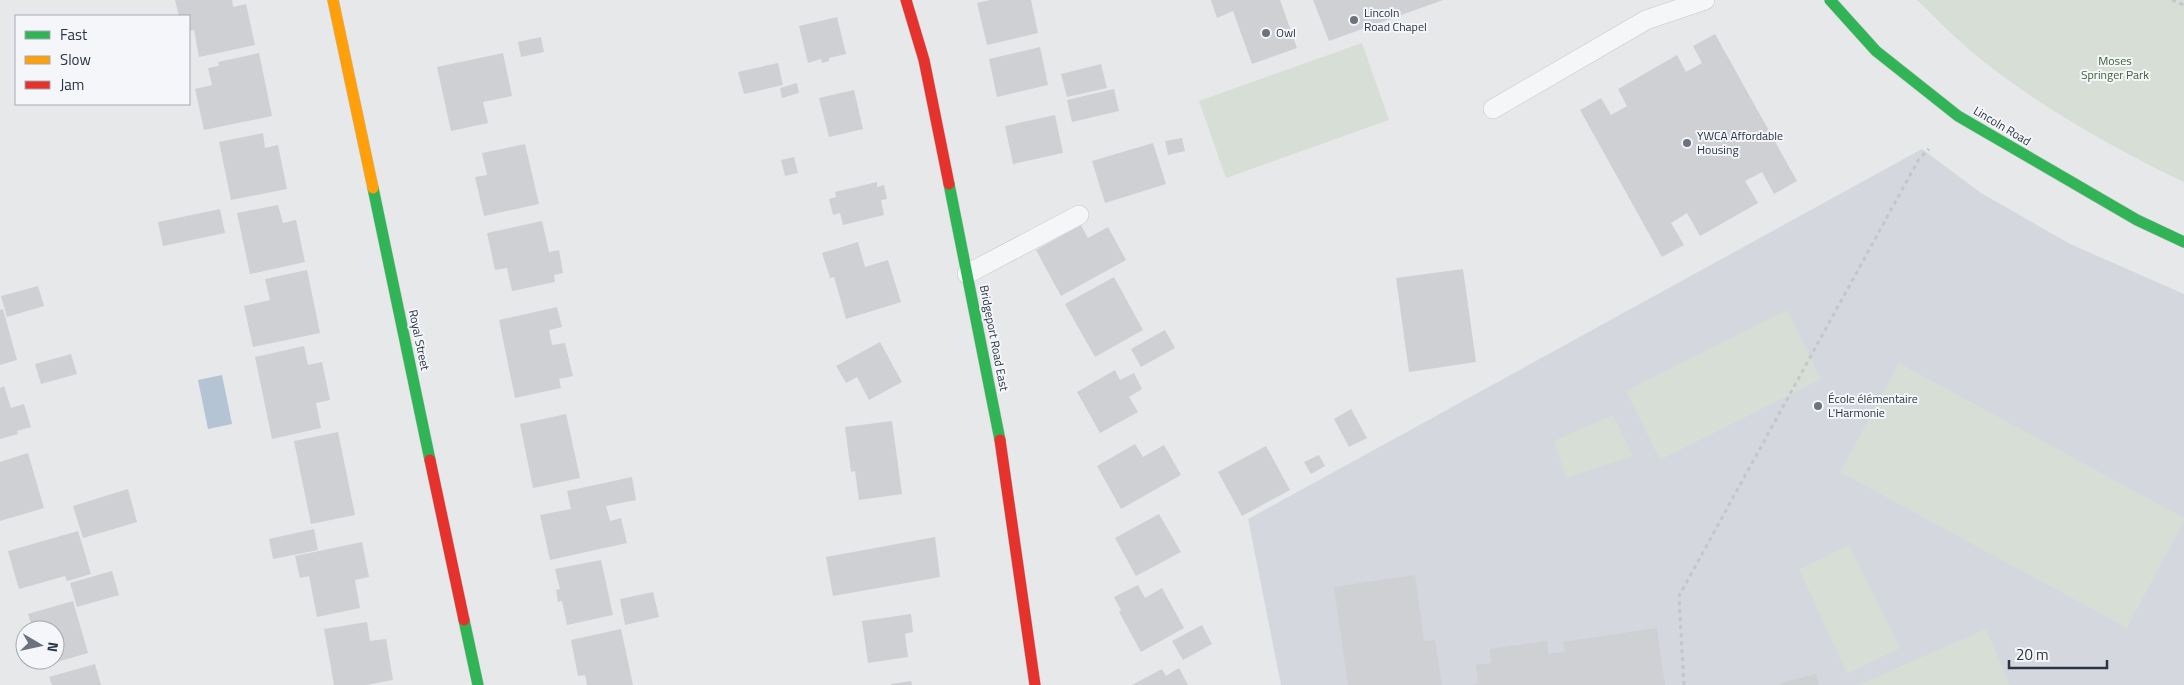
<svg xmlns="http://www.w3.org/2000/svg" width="2184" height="685" viewBox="0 0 2184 685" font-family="'Titillium Web',sans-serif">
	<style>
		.built { fill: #d4d7dd }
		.green { fill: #d6ded6 }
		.water { fill: #b4c4d5 }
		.building { fill: #ced0d3 }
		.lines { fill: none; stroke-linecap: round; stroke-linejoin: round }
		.lane-casing { stroke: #c4c6c8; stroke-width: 20 }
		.fast-casing { stroke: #c4c6c8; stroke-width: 12 }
		.slow-casing { stroke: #c4c6c8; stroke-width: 12 }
		.jam-casing { stroke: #c4c6c8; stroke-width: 12 }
		.path { stroke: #c5c6ca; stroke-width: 3; stroke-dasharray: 4 4; stroke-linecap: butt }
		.lane { stroke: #f5f6f7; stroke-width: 19 }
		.fast { stroke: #30b455; stroke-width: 11 }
		.slow { stroke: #ff9f0a; stroke-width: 11 }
		.jam { stroke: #e5322d; stroke-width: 11 }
		.poi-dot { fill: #6c737f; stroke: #f4f6f9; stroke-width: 2 }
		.labels { text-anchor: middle; stroke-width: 4; stroke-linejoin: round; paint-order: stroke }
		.poi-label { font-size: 12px; fill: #2b3445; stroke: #f4f6f9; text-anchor: start }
		.park-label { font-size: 12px; fill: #3f6138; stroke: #f4f6f9 }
		.street-label { font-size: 12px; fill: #2b3445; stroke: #f4f6f9 }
	</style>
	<rect width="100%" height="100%" fill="#e6e8ea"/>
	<!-- built -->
	<path class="built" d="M1922 149 1981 193 2070 244 2184 294V685H1281L1248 519Z"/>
	<!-- green -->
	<path class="green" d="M1917 0H2184V182C2113 148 2033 103 1972 52 1953 36 1935 17 1917 0Z
		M1362 43 1389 120 1226 178 1199 101Z
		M1787 310 1821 379 1660 460 1626 391Z
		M1899 363 2184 518V521L2127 628 1840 472Z
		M1613 415 1633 456 1566 478 1554 441Z
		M1849 545 1900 648 1847 674 1799 569Z
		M1986 629 2010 685H1858Z"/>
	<!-- water -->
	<path class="water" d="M222 375 232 424 208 429 198 380Z"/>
	<!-- building -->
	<path class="building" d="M175 0H232L233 7 246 4 255 45 199 57 194 30 189 31V16H179Z
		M990 0H1031L1038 33 987 45 977 3Z
		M1211 0H1280L1297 48 1252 64 1233 11 1217 18Z
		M1313 0H1443L1329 41Z
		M837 17 846 54 829 58V61L822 63 821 59 808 63 799 26Z
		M1715 34 1797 181 1774 194 1762 172 1745 181 1758 203 1700 236 1687 213 1671 223 1684 245 1662 257 1580 110 1601 98 1611 115 1627 106 1618 89 1677 55 1686 72 1702 63 1693 46Z
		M541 37 544 52 521 57 518 42Z
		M1040 47 1048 85 997 97 989 59Z
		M259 53 272 116 204 130 195 89 212 85 208 68 219 66 218 62Z
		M503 53 512 96 483 102 488 123 451 131 437 67Z
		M778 63 783 85 744 94 738 72Z
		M1101 64 1107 88 1067 97 1061 74Z
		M797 83 799 93 782 98 780 88Z
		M1114 89 1119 111 1072 122 1067 100Z
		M854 90 863 129 829 137 819 98Z
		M1055 115 1063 153 1013 164 1005 126Z
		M263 133 265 148 278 145 287 189 231 200 219 142Z
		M1182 138 1185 151 1168 155 1165 141Z
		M1153 143 1166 184 1105 203 1092 161Z
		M525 144 539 204 484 216 475 177 487 175 482 153Z
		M794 157 798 173 785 176 781 160Z
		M877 182V187L884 185 887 199 881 200 884 215 843 225 840 213 833 215 829 199 836 197 835 192Z
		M278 205 283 223 296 220 305 262 250 274 237 213Z
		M220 209 225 233 163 246 158 222Z
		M542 221 549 252 559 250 563 273 554 275 555 282 512 291 507 268 495 270 487 233Z
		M1081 225 1088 238 1108 227 1126 260 1061 296 1036 250Z
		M858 242 865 267 888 260 901 302 846 319 834 277 830 278 822 253Z
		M1463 269 1476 362 1409 372 1396 278Z
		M307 270 320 333 253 347 244 306 270 300 265 279Z
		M1114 277 1143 330 1095 357 1065 304Z
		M38 286 44 306 7 317 1 296Z
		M557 307 562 327 549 330 552 345 565 343 573 376 559 379 561 388 515 398 499 320Z
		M3 309 17 360 0 365V310Z
		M1165 330 1175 348 1141 367 1131 349Z
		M880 342 902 382 869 400 857 377 846 383 836 366Z
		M304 346 308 365 322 362 330 400 316 403 321 428 272 439 255 357Z
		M71 354 77 374 41 384 35 364Z
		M1115 370 1120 380 1134 373 1142 389 1129 397 1138 412 1100 433 1077 392Z
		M4 386 11 408 24 404 31 427 17 431 18 434 0 439V388Z
		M1351 409 1367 438 1349 447 1334 419Z
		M566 414 580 478 533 488 520 424Z
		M892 421 902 494 859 500 855 471 851 472 845 427Z
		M338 432 355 515 311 524 294 441Z
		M1135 444 1143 457 1164 445 1181 475 1121 509 1097 466Z
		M1266 446 1290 490 1242 516 1218 472Z
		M28 453 44 508 0 521V462Z
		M1319 455 1325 466 1311 474 1304 462Z
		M632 477 636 500 606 506 610 521 621 518 627 543 550 560 540 515 571 509 567 491Z
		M128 489 137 522 83 538 73 506Z
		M1159 514 1181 552 1136 576 1115 538Z
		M314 529 318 550 273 559 269 539Z
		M78 531 91 574 67 581 65 576 19 589 8 551Z
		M935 537 940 577 833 596 826 557Z
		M362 542 369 577 355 580 360 608 317 617 309 576 300 578 295 556Z
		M601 560 613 615 567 625 562 601 558 602 556 590 560 589 555 569Z
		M112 571 119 595 77 607 70 583Z
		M1415 575 1424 641 1435 640 1442 685H1348L1334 587Z
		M1138 585 1145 598 1162 588 1184 628 1141 652 1119 612 1121 610 1114 597Z
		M653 592 659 617 625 625 620 599Z
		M73 601 88 653 43 666 42 660H55V630H33L28 614Z
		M911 614 913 632 905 634 908 657 868 663 862 621Z
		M367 622 370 641 386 639 393 680 366 685H334L324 629Z
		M1202 625 1212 644 1183 660 1172 641Z
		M1657 628 1665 685H1472L1478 683 1476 665 1491 663 1490 649 1547 641 1548 654 1565 652 1563 642Z
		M621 629 633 685H587L585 675 578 676 571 640Z
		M95 664 101 685H52L49 677Z
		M1179 668 1188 685H1132L1162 669 1166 676Z
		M1816 674 1819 685H1781L1780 683Z
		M911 681 912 685H891V684Z"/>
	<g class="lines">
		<defs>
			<path id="lane" d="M1493 109 1646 20 1705 0
				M967 274 1079 215"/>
			<path id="fast" d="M1830 0 1876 51 1958 116 2137 220 2184 242
				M949 184 1000 440
				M373 188 430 460
				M464 620 478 685"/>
			<path id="slow" d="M333 0 373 188"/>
			<path id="jam" d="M906 0 924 60 949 184
				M1000 440 1035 685
				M430 460 464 620"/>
		</defs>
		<!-- lane casing -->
		<use href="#lane" class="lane-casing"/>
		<!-- fast casing -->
		<use href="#fast" class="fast-casing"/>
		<!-- slow casing -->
		<use href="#slow" class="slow-casing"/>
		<!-- jam casing -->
		<use href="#jam" class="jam-casing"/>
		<!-- path -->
		<path class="path" d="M2172 0 2184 5
			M1684 685 1679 596 1919 159 1929 149"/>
		<!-- lane -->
		<use href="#lane" class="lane"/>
		<!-- fast -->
		<use href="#fast" class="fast"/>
		<!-- slow -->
		<use href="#slow" class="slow"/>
		<!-- jam -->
		<use href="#jam" class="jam"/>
	</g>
	<!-- markers -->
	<g class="poi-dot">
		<circle cx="1354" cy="20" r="5"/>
		<circle cx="1266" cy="33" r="5"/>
		<circle cx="1687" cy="143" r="5"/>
		<circle cx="1818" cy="406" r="5"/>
	</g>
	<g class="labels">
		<!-- poi labels -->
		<g class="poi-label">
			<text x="1364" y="17">Lincoln<tspan x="1364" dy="14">Road Chapel</tspan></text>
			<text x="1276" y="37">Owl</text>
			<text x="1697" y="140">YWCA Affordable<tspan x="1697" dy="14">Housing</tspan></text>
			<text x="1828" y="403">École élémentaire<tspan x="1828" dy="14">L'Harmonie</tspan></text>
		</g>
		<!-- park labels -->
		<g class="park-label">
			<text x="2115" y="65">Moses<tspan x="2115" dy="14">Springer Park</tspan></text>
		</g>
		<!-- street labels -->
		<g class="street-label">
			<text transform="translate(2002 126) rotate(31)" y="4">Lincoln Road</text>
			<text transform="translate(994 338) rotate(79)" y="4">Bridgeport Road East</text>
			<text transform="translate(419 340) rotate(78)" y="4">Royal Street</text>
		</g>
	</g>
	<!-- legend -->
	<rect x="15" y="15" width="175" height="90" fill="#f4f6f9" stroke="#a4a8b1"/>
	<rect x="25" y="31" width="25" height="8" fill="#30b455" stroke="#a4a8b1"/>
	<text x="60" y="40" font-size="15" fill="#2b3445">Fast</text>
	<rect x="25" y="56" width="25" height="8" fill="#ff9f0a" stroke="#a4a8b1"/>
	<text x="60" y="65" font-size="15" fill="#2b3445">Slow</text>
	<rect x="25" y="81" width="25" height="8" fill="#e5322d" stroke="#a4a8b1"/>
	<text x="60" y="90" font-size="15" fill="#2b3445">Jam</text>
	<!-- north arrow -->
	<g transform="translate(40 645) rotate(99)"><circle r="24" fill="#f4f6f9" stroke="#a4a8b1"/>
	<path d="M0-4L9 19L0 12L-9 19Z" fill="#6c737f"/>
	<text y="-8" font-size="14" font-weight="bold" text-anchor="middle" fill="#2b3445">N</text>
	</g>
	<!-- scale -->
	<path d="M2009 660v8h98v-8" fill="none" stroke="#2b3445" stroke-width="2.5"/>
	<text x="2016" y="660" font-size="15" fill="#2b3445" stroke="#f4f6f9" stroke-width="4" paint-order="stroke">20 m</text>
</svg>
